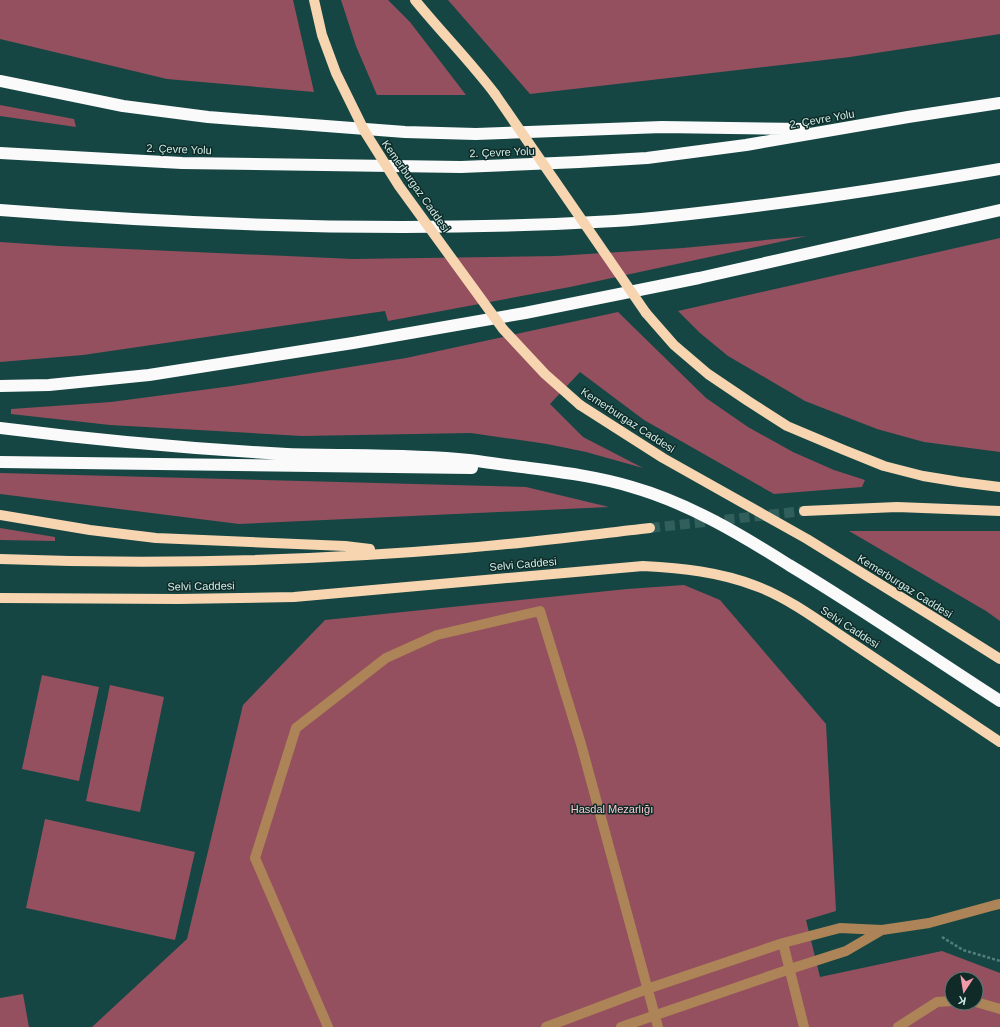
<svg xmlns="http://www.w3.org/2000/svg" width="1000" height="1027" viewBox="0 0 1000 1027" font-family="Helvetica,sans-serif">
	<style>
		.green { fill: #94505e; fill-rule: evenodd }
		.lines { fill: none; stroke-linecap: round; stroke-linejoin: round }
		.major-tunnel { stroke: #315f5c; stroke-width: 10; stroke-dasharray: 10 5; stroke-linecap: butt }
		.path { stroke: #547f7c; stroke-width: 2.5; stroke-dasharray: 3 2; stroke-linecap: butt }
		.minor { stroke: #ad8457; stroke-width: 10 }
		.major { stroke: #f7d5b1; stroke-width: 10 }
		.highway { stroke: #fafafa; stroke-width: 12 }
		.major-bridge { stroke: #f7d5b1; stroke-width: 10 }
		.labels { text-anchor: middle; stroke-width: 3; stroke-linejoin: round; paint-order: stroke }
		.street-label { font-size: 11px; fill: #cdece8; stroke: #0f2a27 }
		.park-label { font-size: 11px; fill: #fbc8d0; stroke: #0f2a27 }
	</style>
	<rect width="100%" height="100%" fill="#154643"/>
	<!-- green -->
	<path class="green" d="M0 0H293L314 92 167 79 0 39Z
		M341 0H388L410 22 466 95H377L356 46Z
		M448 0H1000V34L850 57 530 94Z
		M0 105 74 119 76 127 0 116Z
		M807 236 570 287 388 321 385 311 83 355 0 362V242L59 246 353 259 556 256 683 248Z
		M1000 238V452L924 442 877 429 805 401 728 356 700 333 678 311Z
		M618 312 706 398 748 427 793 452 834 470 865 480 862 487 774 494 644 420 580 372 550 404 583 437 643 468 586 452 547 444 471 433 302 436 110 425 11 414V409L111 402 232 386 406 358Z
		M0 473 526 487 609 507 239 524 0 494Z
		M0 528 55 537V541L0 540Z
		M849 531H1000V621L986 611Z
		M684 585 720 600 826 724 836 911 806 920 820 977 942 951 1000 973V1027H92L187 939 243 705 325 620 627 589ZM952 979H976V1003H952Z
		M42 675 99 687 79 781 22 769Z
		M110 685 164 697 140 812 86 801Z
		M45 819 195 852 175 940 26 908Z
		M23 994 29 1027H0V998Z"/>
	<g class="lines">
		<!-- major-tunnel -->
		<path class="major-tunnel" d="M650 528 804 511"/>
		<!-- path -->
		<path class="path" d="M942 937 963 950 1000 961"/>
		<!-- minor -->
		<path class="minor" d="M783 943 804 1027
			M976 1002 1000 1009
			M328 1027 255 858 296 728 386 658 437 635 540 611 581 744 658 1027
			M546 1027 647 989 783 943 840 928 882 930 929 923 995 905 1000 904
			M621 1027 790 969 846 951 882 930
			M898 1027 937 1002 952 1001"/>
		<!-- major -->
		<path class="major" d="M415 0C441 32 470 61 495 94
			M646 313 674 345 708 374 748 401 787 426 844 450 884 466 923 476 960 482 1000 487
			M580 405 663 458 807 539 938 620 1000 659
			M804 511 897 507 1000 511
			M0 515 90 530 156 538 345 546 370 549
			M0 559C155 565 310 561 465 548 527 543 588 535 650 528
			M0 598 178 599 294 597 643 566C682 568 720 572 756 586 789 598 823 624 852 643 901 676 951 709 1000 742"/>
		<!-- highway -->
		<path class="highway" d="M0 81 123 106 208 117 405 132 476 134 662 127 804 129
			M0 153 182 163 323 165 461 167 579 162 647 158 746 145 908 117 1000 103
			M0 210C204 226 410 233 615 221 662 218 709 212 756 206 838 196 919 183 1000 169
			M0 386 49 385 149 375 353 343 525 313 699 278 1000 210
			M0 428C95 440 191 449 287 454 348 456 408 454 469 460 486 462 504 465 522 467 559 472 596 476 632 487 688 503 740 534 789 565 861 608 930 656 1000 701
			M0 462 472 468"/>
		<!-- major-bridge -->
		<path class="major-bridge" d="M314 0 322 35 336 73 365 132 399 186 503 329 545 374 580 405
			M495 94 646 313"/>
	</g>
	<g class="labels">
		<!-- street labels -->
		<g class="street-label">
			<text transform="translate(822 119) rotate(-10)" y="4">2. Çevre Yolu</text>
			<text transform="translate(179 149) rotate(2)" y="4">2. Çevre Yolu</text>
			<text transform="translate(502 152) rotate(-2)" y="4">2. Çevre Yolu</text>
			<text transform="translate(416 186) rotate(55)" y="4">Kemerburgaz Caddesi</text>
			<text transform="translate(628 420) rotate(33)" y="4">Kemerburgaz Caddesi</text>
			<text transform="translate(523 564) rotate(-5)" y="4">Selvi Caddesi</text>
			<text transform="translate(201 586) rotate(-1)" y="4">Selvi Caddesi</text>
			<text transform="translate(905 586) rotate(32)" y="4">Kemerburgaz Caddesi</text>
			<text transform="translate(850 627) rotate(33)" y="4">Selvi Caddesi</text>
		</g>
		<!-- park labels -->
		<g class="park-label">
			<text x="612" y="813">Hasdal Mezarlığı</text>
		</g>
	</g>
	<!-- north arrow -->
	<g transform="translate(964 991) rotate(192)"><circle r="19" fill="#0f2a27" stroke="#5b7874"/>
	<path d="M0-3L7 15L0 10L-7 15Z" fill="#f39aaa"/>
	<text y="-6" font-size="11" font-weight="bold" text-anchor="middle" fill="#cdece8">K</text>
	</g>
</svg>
